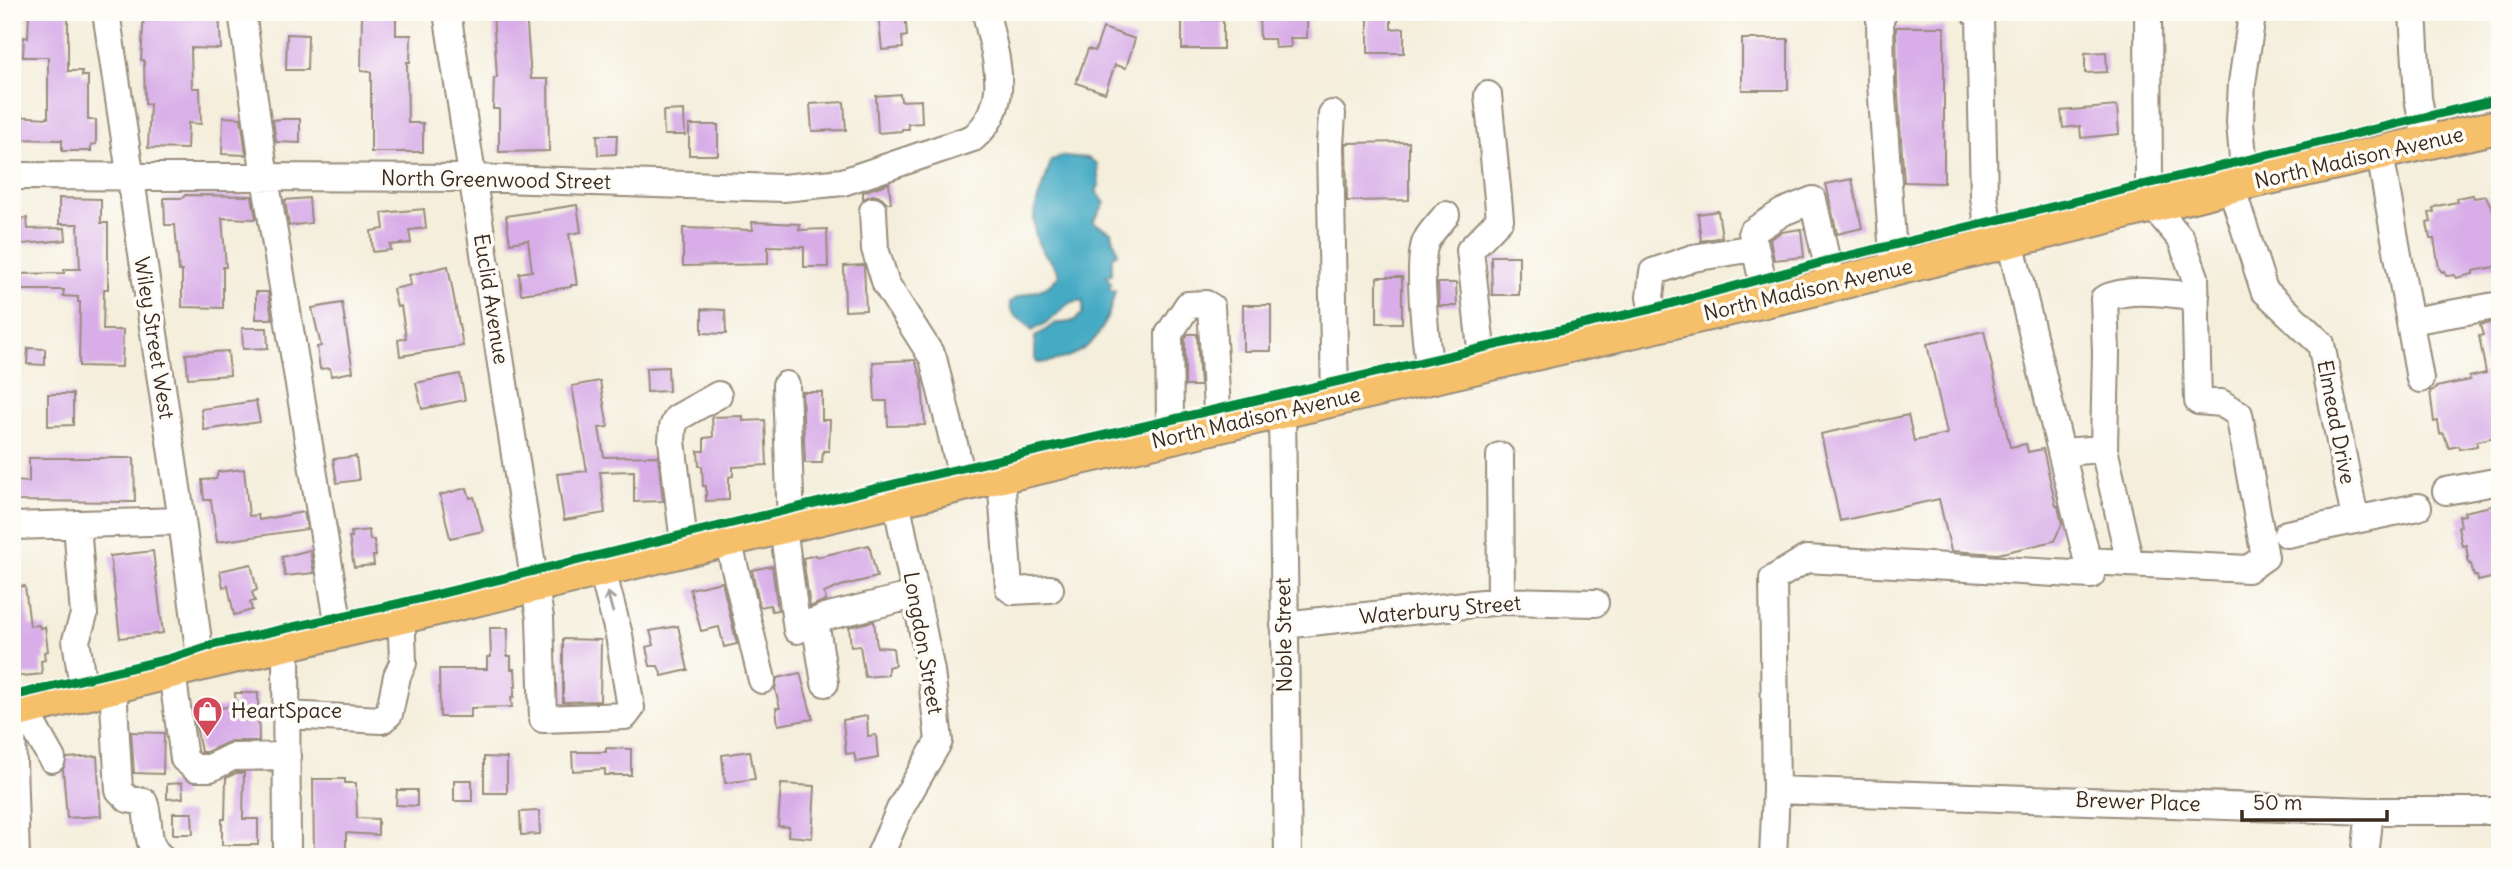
<svg xmlns="http://www.w3.org/2000/svg" width="2512" height="869" viewBox="0 0 2512 869" font-family="Delius,sans-serif">
	<style>
		.water { fill: #44aac4; stroke: #406a71; stroke-width: 2 }
		.building { fill: #d8ade8 }
		.lines { fill: none; stroke-linecap: round; stroke-linejoin: round }
		.minor-casing { stroke: #988c7c; stroke-width: 30 }
		.major-casing { stroke: #988c7c; stroke-width: 37 }
		.minor { stroke: #fff; stroke-width: 26 }
		.major { stroke: #f6c06b; stroke-width: 33 }
		.cycleway-casing { stroke: #fdfcf7; stroke-width: 13 }
		.cycleway { stroke: #00873e; stroke-width: 9 }
		.oneway { stroke: #a79f9a }
		.labels { text-anchor: middle; stroke-width: 7; stroke-linejoin: round; paint-order: stroke }
		.street-label { font-size: 21px; fill: #3b2a1e; stroke: #fdfcf7 }
		.poi-label { font-size: 21px; fill: #3b2a1e; stroke: #fdfcf7; text-anchor: start }
	</style>
	<rect width="100%" height="100%" fill="#fdfcf7"/>
	<filter id="ink" filterUnits="userSpaceOnUse"><feTurbulence type="fractalNoise" baseFrequency=".0143" numOctaves="2"/><feDisplacementMap in="SourceGraphic" scale="14" xChannelSelector="R" yChannelSelector="G"/><feConvolveMatrix kernelMatrix="1 2 1 2 8 2 1 2 1" color-interpolation-filters="sRGB"/></filter>
	<filter id="wash" filterUnits="userSpaceOnUse"><feTurbulence type="fractalNoise" baseFrequency=".00686" numOctaves="4" result="noise"/><feDisplacementMap in="SourceGraphic" scale="28" xChannelSelector="R" yChannelSelector="G"/><feGaussianBlur stdDeviation="1.57" result="paint"/><feColorMatrix in="noise" values="0 0 0 0 0 0 0 0 0 0 0 0 0 0 0 0 0 1.4 0 .05"/><feComposite in="paint" operator="in"/></filter>
	<g filter="url(#wash)">
		<rect width="100%" height="100%" fill="#f4eedb"/>
		<!-- water -->
		<path class="water" d="M1062 156 1088 158 1097 164 1099 186 1096 191 1105 203 1093 222 1111 232 1118 253 1112 256V274L1106 276 1111 283 1109 290H1115C1106 337 1086 359 1038 363L1035 360V337L1056 323C1069 323 1073 323 1083 313V301C1068 299 1063 309 1053 318 1047 323 1039 327 1032 331 1025 318 1009 319 1010 302 1026 288 1047 296 1059 274 1056 264 1045 257 1040 247 1024 213 1043 194 1051 161Z"/>
		<g id="blocks">
			<!-- building -->
			<path class="building" d="M29 12H68V71H82V76H88V120H96V144L91 145V151H62V140L13 139V116L48 118V57H23L24 37 28 38Z
				M144 12H219L221 49 191 48 192 88H200L201 124 188 123 187 149 148 148 150 104H145L144 60H141Z
				M362 12H396V35H411L410 62H407L408 123H423V152H371V72L361 71Z
				M493 12H526L531 79H548L549 151 499 152V109H493L494 78H497Z
				M878 12H905L907 36 902 37 903 48 882 50Z
				M1368 12H1391V29L1404 28V53H1368Z
				M1307 13V38H1290L1291 47 1275 48 1274 39H1260L1259 14Z
				M1182 20H1223V49H1182Z
				M1896 27H1944V183L1904 182 1897 82Z
				M1103 28 1135 39 1126 68 1115 65 1105 93 1076 83 1088 49 1095 51Z
				M287 34 308 35 307 70H286Z
				M1742 39H1788V90H1742Z
				M2106 52 2107 72 2085 73V53Z
				M900 94 901 101 921 100 922 123 908 124 909 129H902V131L878 133 876 96Z
				M844 102 846 130 812 131 810 104Z
				M2117 106 2119 134 2081 138 2080 126 2063 128 2061 111Z
				M684 110 685 135H664L663 111Z
				M223 117 241 118 246 155 222 154Z
				M283 119H300V143L276 142 273 120Z
				M689 125H718V155H689Z
				M597 135H617L616 154 598 155Z
				M1409 142V200L1347 201 1346 143Z
				M1852 179 1862 228 1837 234 1826 184Z
				M889 183 891 203H887L881 197 873 195 863 199V192Z
				M185 195 252 196 256 219 222 218 226 267H223V308L182 307V271H179L175 225H165L164 198H183Z
				M2473 195 2474 198 2486 196 2494 212 2500 240V263L2494 267 2473 271V274L2456 278 2455 275 2446 276 2444 271 2442 272 2439 268 2434 239H2430L2427 223 2431 222 2429 213 2434 212 2433 208 2437 206 2457 202 2456 198Z
				M59 198 101 199V223H108V289H104L103 330H123L122 367 79 366 80 302H78V297L63 296 64 290H19L18 274 64 273V269H80L78 224H59Z
				M309 198 311 223 289 226 285 200Z
				M577 205 581 232 569 234 577 285H571V287L521 294 519 273 532 271 528 240 510 243 506 216Z
				M424 209 426 228 409 230 411 243 390 245 391 250 373 252 371 231 384 229 382 213Z
				M1718 211 1722 237 1701 241 1698 214Z
				M27 218 28 229 65 228 66 240 12 245V219Z
				M752 222 800 224 799 230 827 229 828 267H804V247L768 246V264L683 266V228L753 230Z
				M1801 229 1804 257 1774 260 1770 239 1782 232Z
				M1491 256H1519V295H1492Z
				M864 265 866 310 845 311 844 266Z
				M448 266 463 346 400 356 398 340 406 338 401 306 397 307 393 289 411 285 409 275Z
				M1377 277H1402V323H1377Z
				M1438 283H1456L1457 306H1439Z
				M256 292H268L272 319H256Z
				M342 303 353 372 331 376 330 368 320 369 317 347 321 346 312 308Z
				M1243 305H1271V351H1243Z
				M702 309 725 310 726 334 702 333Z
				M2500 321V436L2477 441V446L2460 449 2459 446 2449 448 2443 433 2440 434 2438 421 2434 422 2430 391 2436 389V387L2470 380 2469 377 2486 373 2479 336 2483 335 2480 325Z
				M242 328H267L268 348 243 349Z
				M1984 331 2010 447 2026 444 2028 452 2043 449 2056 506H2058L2062 524 2054 541 1998 554 1951 551 1939 499 1840 521 1821 434 1908 415 1914 441 1947 434 1927 344Z
				M1188 334H1197L1200 386H1185V339Z
				M28 348 45 349V365L27 364Z
				M228 351 230 375 188 378 186 354Z
				M915 360 922 381 925 425 888 426 887 401H875L873 362Z
				M668 367 669 391 647 392 646 368Z
				M460 374 465 400 422 409 416 383Z
				M600 381 608 427 599 428 604 457 658 456 663 501 634 502V471L600 472 605 513 564 520 557 474 587 471 572 386Z
				M802 392H822V420H830L829 451H823L822 463H805Z
				M48 394H73V425L48 426Z
				M256 401 260 422 204 430 201 409Z
				M743 416V421L765 420 767 465 733 467V476L729 477V500L706 501V486H703L702 466H699L698 451H704V438L713 437 712 417Z
				M356 456 359 480 337 483 333 459Z
				M29 458H134L135 502 12 501V481L29 482Z
				M244 469 249 516 258 515 259 520 304 512 307 529 217 542 211 500H204L202 480 216 479 218 472Z
				M467 488 470 498 474 497 483 531 450 538 440 495Z
				M2500 504V576L2478 581 2477 576H2474L2471 564H2469L2466 545 2462 546 2458 527 2461 526 2459 516 2465 515 2464 512Z
				M369 530 370 540H374L376 556H373L374 565 354 567 349 537H352L351 532Z
				M869 545 877 577 841 586 824 593 826 600 810 607 803 558 816 555 817 557Z
				M310 550 314 573 285 576 282 557Z
				M153 551 163 633 120 638 110 556Z
				M251 564 257 590 252 592 255 601 250 602 252 610 234 615 228 586 223 587 220 571Z
				M772 566 778 610 772 611 770 605 760 607 752 570Z
				M722 582 737 644 724 647 719 627 701 631 690 589Z
				M25 586 30 626 39 625 40 628 45 627 48 651 44 652 45 660 41 661 42 674 13 677 12 628 15 627 12 587Z
				M874 621 877 647 893 648 895 665 888 667V675L865 677 860 646 851 647 849 627Z
				M678 626 688 670 662 676 658 666H650L646 647 654 645 650 631Z
				M490 628H508L507 656H511V669H515L516 687H514V697H511L512 707 471 708V717H440L439 669H487V657H491Z
				M563 639 601 640 600 701 563 702Z
				M800 673 813 719 778 725 776 708H780L775 689 777 678Z
				M235 693H258L259 741H231L206 752H201L193 711 236 706Z
				M867 716 868 736 876 735 878 758 856 762 854 753 846 754 843 720Z
				M131 732 164 733 163 774 134 773Z
				M606 748 631 749V775H605V769L573 771 572 752H606Z
				M750 751 755 779 725 783 722 755Z
				M97 756 101 816 67 818 63 769 67 758Z
				M484 757 507 758V793H484Z
				M236 773H244L243 819H258V845H222V819H225L226 778Z
				M313 779H345V783H356L357 818 378 819V835L346 833V854H314Z
				M454 780H472V801H454Z
				M182 783 183 798 167 799V784Z
				M781 784 815 786 812 838 788 836 789 827 778 826Z
				M397 790H417V806L396 805Z
				M539 811 540 834 521 835 520 812Z
				M173 813H192L193 834H173Z"/>
		</g>
	</g>
	<g filter="url(#ink)">
		<use href="#blocks" fill-opacity="0" stroke="#988c7c" stroke-width="2"/>
		<g class="lines">
			<defs>
				<path id="minor" d="M106 12 182 521 201 664
					M242 12 265 178 340 633
					M447 12 540 618 543 719 625 716 631 708 619 635 602 570
					M1884 12 1880 19 1881 83 1894 269
					M1974 12 1980 17 1984 197 1991 245
					M2413 12 2418 98 2427 144
					M1332 114 1330 145 1335 400
					M2380 154 2420 379
					M12 176 472 178 783 188 843 182 973 138C1014 103 995 58 986 12
					M2245 183 2240 122 2242 83 2251 22
					M2231 186 2264 290 2321 344 2355 519
					M873 211 875 249 886 284 933 358 964 485
					M1763 301 1762 279 1752 232 1783 212 1813 200 1832 285
					M2411 321 2500 305
					M1655 326 1650 297 1653 272 1693 258 1754 248
					M1483 366 1470 250 1500 219 1488 95
					M1431 378C1427 352 1416 262 1426 241 1430 232 1440 223 1446 215
					M786 385 791 525
					M1282 413 1288 857
					M1172 437 1170 420 1169 334 1188 305 1206 304 1211 307 1218 427
					M2104 449 2130 563
					M2061 452 2104 449 2106 352 2104 299C2130 286 2167 294 2196 296
					M1500 456 1501 601
					M1001 476 1009 588 1013 591 1050 589
					M2446 491 2500 481
					M77 524 84 615 76 640 84 694
					M12 526 182 521
					M783 527 797 630 825 617 915 595
					M2287 534 2418 507
					M728 540 762 680
					M689 549 683 535 672 441 673 427 677 418 718 395
					M2087 561 2248 569 2265 557 2239 414 2221 403 2198 401 2195 277 2181 239 2153 206 2149 183 2148 12
					M815 621 825 683
					M1284 625 1501 601 1595 603
					M286 646 287 857
					M172 672 184 759 195 768H210L232 757 287 756
					M113 686 119 790 128 799 144 802C151 820 144 845 161 857
					M24 709 52 759
					M287 715 382 720 389 714 397 676 403 663 402 634 399 618
					M12 732 16 857
					M1776 790 2370 811H2500
					M879 857 901 807 939 741 931 671 896 500
					M1773 857 1776 790 1773 579 1806 559 2091 575 2010 241
					M2365 857 2370 811"/>
				<path id="major" d="M12 712 201 664 896 500 1798 293 2231 186 2500 126"/>
			</defs>
			<!-- minor casing -->
			<use href="#minor" class="minor-casing"/>
			<!-- major casing -->
			<use href="#major" class="major-casing"/>
			<!-- minor -->
			<use href="#minor" class="minor"/>
			<!-- major -->
			<use href="#major" class="major"/>
			<defs>
				<path id="cycleway" d="M12 696 168 659 216 644 397 604 919 478 1651 309 1827 261 2500 99"/>
			</defs>
			<!-- cycleway casing -->
			<use href="#cycleway" class="cycleway-casing"/>
			<!-- cycleway -->
			<use href="#cycleway" class="cycleway"/>
		</g>
		<!-- one-way arrows -->
		<defs><path id="oneway-shaft" d="M-6 0H5M1.5-3L5.5 0L1.5 3" fill="none" stroke-width="1.6" stroke-linecap="round" stroke-linejoin="round" transform="scale(1.75)"/></defs>
		<use class="oneway" href="#oneway-shaft" transform="translate(610 602) rotate(-105)"/>
	</g>
	<!-- icons -->
	<defs>
		<symbol id="shop-pin" viewBox="-11 -11 22 30"><path d="M0 17L-7.5 6A9.5 9.5 0 1 1 7.5 6Z" fill="#d1495b" stroke="#fdfcf7"/><path d="M-5-2.5h2.3a2.7 3.5 0 0 1 5.4 0H5L5.5 6h-11ZM-1.5-2.5h3a1.5 2.3 0 0 0-3 0Z" fill="#fff"/></symbol>
	</defs>
	<g fill-rule="evenodd">
		<use href="#shop-pin" x="190" y="694" width="35" height="47"/>
	</g>
	<g class="labels">
		<!-- street labels -->
		<g class="street-label">
			<text transform="translate(2359 158) rotate(-13)" y="7">North Madison Avenue</text>
			<text transform="translate(496 180) rotate(1)" y="7">North Greenwood Street</text>
			<text transform="translate(1808 290) rotate(-13)" y="7">North Madison Avenue</text>
			<text transform="translate(491 299) rotate(81)" y="7">Euclid Avenue</text>
			<text transform="translate(154 338) rotate(81)" y="7">Wiley Street West</text>
			<text transform="translate(1256 418) rotate(-13)" y="7">North Madison Avenue</text>
			<text transform="translate(2336 422) rotate(79)" y="7">Elmead Drive</text>
			<text transform="translate(1440 610) rotate(-5)" y="7">Waterbury Street</text>
			<text transform="translate(1284 635) rotate(-91)" y="7">Noble Street</text>
			<text transform="translate(923 643) rotate(80)" y="7">Longdon Street</text>
			<text transform="translate(2138 802) rotate(2)" y="7">Brewer Place</text>
		</g>
		<!-- poi labels -->
		<g class="poi-label">
			<text x="231" y="718">HeartSpace</text>
		</g>
	</g>
	<!-- margin -->
	<rect width="2512" height="869" fill="none" stroke="#fdfcf7" stroke-width="42"/>
	<!-- scale -->
	<path d="M2242 810v10h145v-10" fill="none" stroke="#3b2a1e" stroke-width="3.5"/>
	<text x="2253" y="810" font-size="21" fill="#3b2a1e" stroke="#fdfcf7" stroke-width="5" paint-order="stroke">50 m</text>
</svg>
